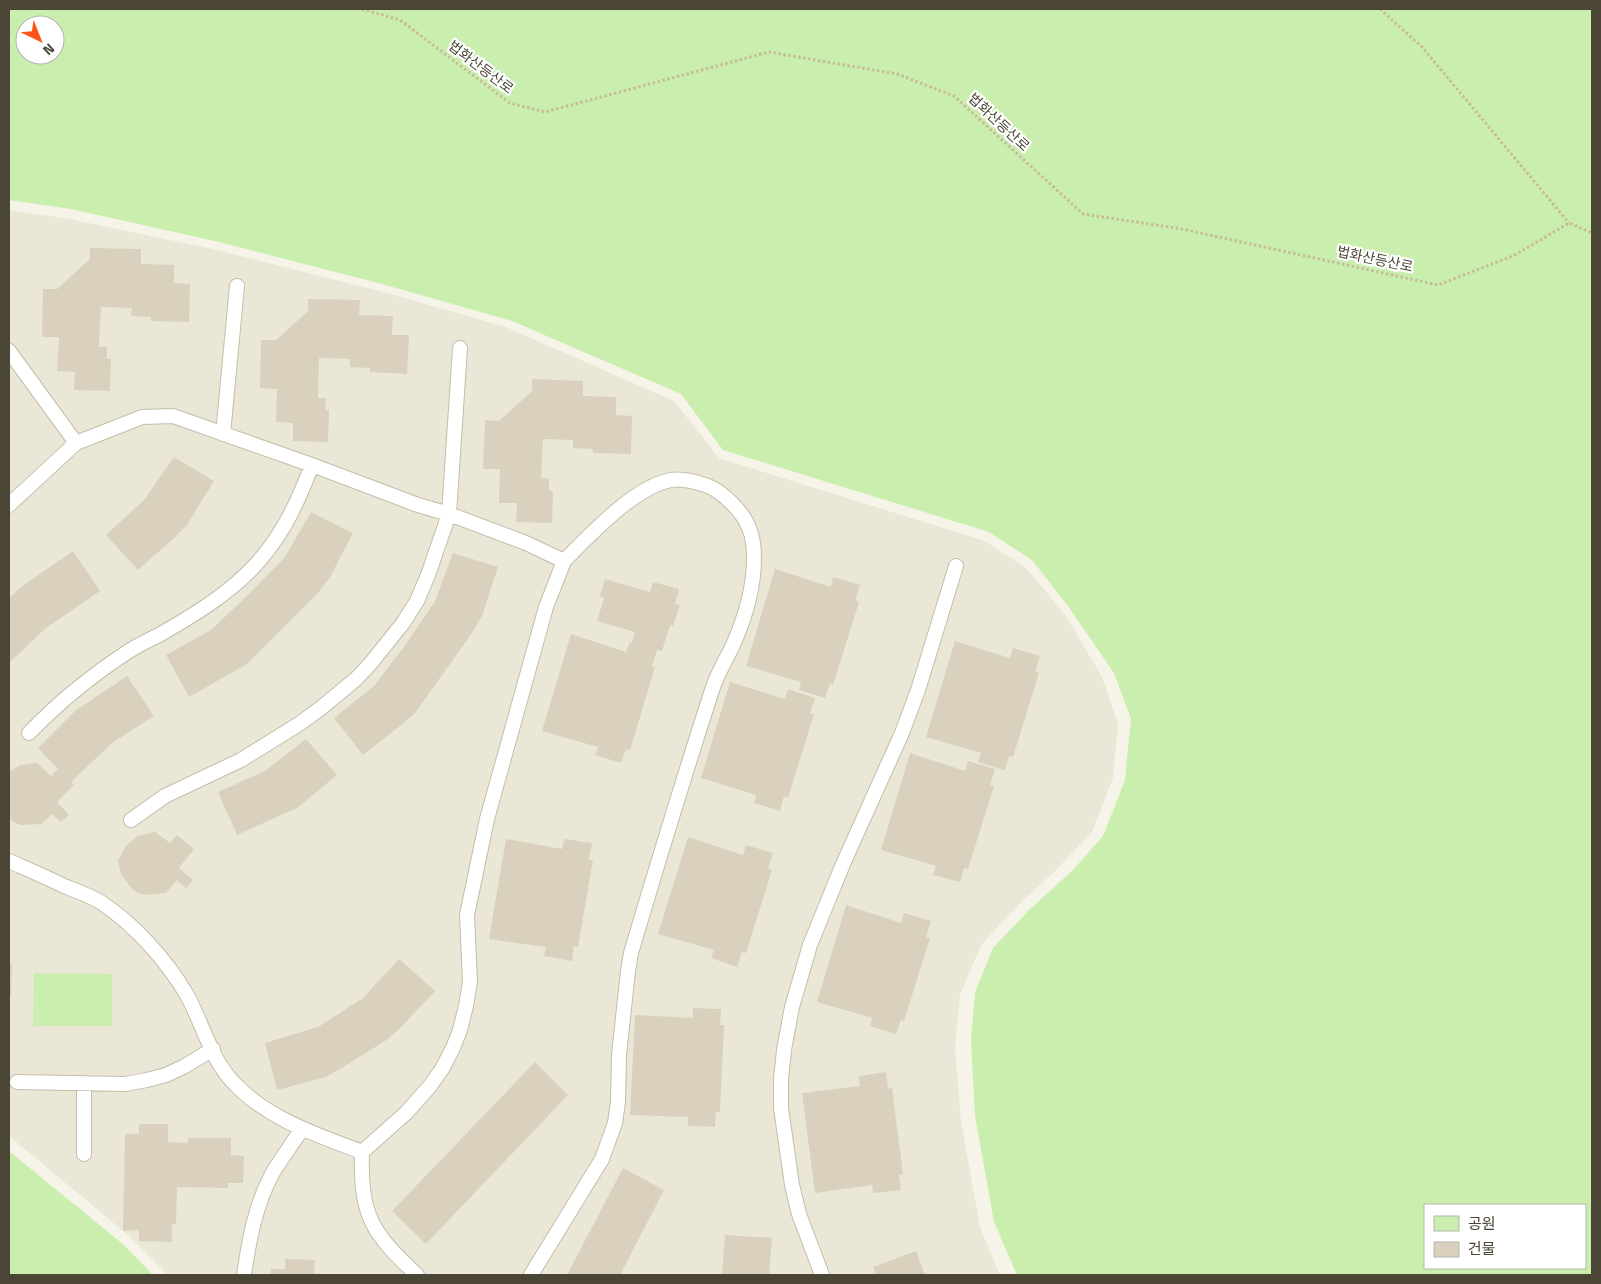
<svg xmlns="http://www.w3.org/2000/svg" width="1601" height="1284" viewBox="0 0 1601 1284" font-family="'Titillium Web','Noto Sans KR',sans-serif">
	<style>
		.residential { fill: #ebe7d6 }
		.green { fill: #caeead; fill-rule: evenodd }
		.building { fill: #d9d1bd }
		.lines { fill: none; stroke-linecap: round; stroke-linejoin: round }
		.lane-casing { stroke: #c3bdaa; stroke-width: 16 }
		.path { stroke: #c6bc99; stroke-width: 3; stroke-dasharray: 2.5 2.5; stroke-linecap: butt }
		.lane { stroke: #fff; stroke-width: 14 }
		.labels { text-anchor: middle; stroke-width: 4.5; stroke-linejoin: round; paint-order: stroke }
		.street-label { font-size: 14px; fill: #4b4536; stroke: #fff }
	</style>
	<rect width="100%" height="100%" fill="#f6f4e9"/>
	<!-- residential -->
	<path class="residential" d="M9 210 70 219 217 250 387 293 506 327 674 401 719 458 985 541 1026 568 1066 616 1102 677 1118 723 1113 778 1092 832 1055 871 1020 903 981 945 960 995 955 1049 961 1121 980 1227 1000 1275H168L128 1235 9 1136Z"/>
	<!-- green -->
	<path class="green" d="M9 9H1592V1275H1017L994 1222 975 1116 971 1040 975 992 993 948 1029 910 1073 870 1103 836 1125 780 1131 719 1114 673 1068 606 1032 560 989 532 723 450 681 394 512 321 382 284 219 242 71 209 9 200ZM25 25H55V55H25ZM1425 1205H1585V1268H1425Z
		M34 973 112 974V1026H33Z
		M9 1151 124 1245 153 1275H9Z"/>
	<!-- building -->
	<path class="building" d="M90 248 141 249V264L174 265V283L190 284 189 322 151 321V317L131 316 132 308 101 307 99 347H107V359H111L110 391 74 390 75 372 57 371 59 337H42L43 289H57L90 259Z
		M308 299 360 300 359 315 393 316 392 335H409L407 374 370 372V368L350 367V359L319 358 318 398H326L325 410H329L328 442 293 441V423L276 422 277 389 260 388 261 340H276L308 311Z
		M532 379 583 381V396L616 397V415L632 416 631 454 593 453V449L573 448V440L543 439 541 478 549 479V491H553L552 523 516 522 517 503H499L500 469H483L485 420 499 421 532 391Z
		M174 457 214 481 187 525 173 539 138 570 106 535 144 500Z
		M311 512 353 533 329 579 317 594 247 664 189 697 166 655 211 630 249 594 285 557Z
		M73 551 100 591 46 628 9 663V598L21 587Z
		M453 553 498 567 482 616 472 633 415 713 400 726 363 755 334 718 374 686 406 644 435 601Z
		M775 569 831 587 833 577 860 585 855 601 859 602 833 685 830 684 825 698 799 690 801 682 746 666Z
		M605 579 650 592 653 582 679 589 675 604 680 605 673 626 670 625 662 651 657 650 652 666 655 667 630 750 626 749 621 763 595 755 598 747 542 731 571 634 626 652 630 642 632 643 635 632 597 621 604 598 600 596Z
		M955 641 1010 658 1013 648 1040 656 1035 672 1039 673 1013 757 1009 756 1005 770 978 762 981 753 926 737Z
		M127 676 154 716 112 743 71 782 74 785 57 802 69 815 61 822 52 814 41 824 21 825 13 822 9 818V772L20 765 37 763 51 776 58 769 38 748 75 711Z
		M730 682 785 699 788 689 815 698 810 713 814 714 788 798 784 796 780 811 754 803 756 795 701 778Z
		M306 739 337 775 297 808 237 835 218 792 265 771Z
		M910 753 965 771 968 761 995 769 990 785 994 786 968 869 964 868 960 882 933 875 936 866 881 850Z
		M155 832 170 843 177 835 194 849 179 868 193 880 186 888 177 880 166 893 147 895 138 893 131 888 121 874 118 860 126 846 138 836Z
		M688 837 743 855 746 845 773 853 768 868 772 870 746 953 742 952 737 967 711 958 714 950 658 934Z
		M506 839 562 849 564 839 592 843 589 860H593L578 947 574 946 572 961 544 956 546 947 489 939Z
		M846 905 901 923 904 913 931 921 926 937 930 938 904 1021 901 1020 896 1034 870 1026 872 1018 817 1002Z
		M399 959 435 991 403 1025 388 1039 345 1066 326 1077 277 1090 265 1043 318 1027 363 998Z
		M9 964H12L11 996H9Z
		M693 1008 721 1009 720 1025H724L720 1112H716L715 1127 688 1126V1117L630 1115 635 1015 693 1018Z
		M535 1062 568 1095 426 1244 392 1211Z
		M886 1072 888 1089 892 1088 903 1174 899 1175 901 1190 873 1193 872 1185 815 1193 802 1093 860 1086 859 1076Z
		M139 1124H168V1142L188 1143V1138H231V1155L244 1156 243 1183H228V1188L177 1187 176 1224H172V1242L139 1241V1230L123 1231 125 1134H139Z
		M623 1168 664 1190 620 1275H567Z
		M725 1235 772 1238 769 1275H722Z
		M916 1251 925 1275H876L873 1267Z
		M285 1259 315 1260 314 1275H271V1269H285Z"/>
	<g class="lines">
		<defs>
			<path id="lane" d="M9 351 76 443
				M223 434 237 286
				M9 505 76 443 142 417 173 416 312 465 418 505 449 514 526 543 564 561C590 535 634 487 671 480 682 478 697 482 708 486 723 492 744 513 749 528 753 537 754 548 754 558 754 588 745 618 733 645 726 660 717 674 712 690 684 777 657 865 631 953L628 971 619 1055 618 1102 615 1123 602 1159 531 1275
				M29 733C59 702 92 675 129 651 138 645 149 640 159 635 194 615 232 592 259 561 285 531 298 501 312 465
				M131 820 165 796 241 760 299 724 321 708 356 679 371 663 403 623 417 601 428 575 449 514 460 348
				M9 861C27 869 46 877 64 886 77 891 91 896 102 903 135 925 167 961 187 995 203 1024 211 1061 236 1085 270 1120 318 1135 362 1152L406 1113 430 1086 442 1069 453 1048 460 1030 466 1006 470 982 467 915 487 819 546 607 564 561
				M17 1082 125 1084 147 1080 166 1075 185 1066 213 1049
				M362 1152C360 1216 372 1233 417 1275
				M84 1154V1083
				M244 1275C249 1241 255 1206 272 1174 281 1159 292 1144 302 1129
				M822 1275 799 1214 792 1185 781 1108V1079L784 1050 792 1007 810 945 843 864 902 733 918 690 956 566"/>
		</defs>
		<!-- lane casing -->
		<use href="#lane" class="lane-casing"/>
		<!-- path -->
		<path class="path" d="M362 9 400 20 510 103 545 112 769 52 897 74 954 96 1083 214 1182 229 1438 285 1515 255 1569 223 1592 233
			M1380 9 1422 47 1569 223"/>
		<!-- lane -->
		<use href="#lane" class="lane"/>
	</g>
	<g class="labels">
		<!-- street labels -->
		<g class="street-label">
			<text transform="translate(481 67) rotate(37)" y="5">법화산등산로</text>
			<text transform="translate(999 122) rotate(43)" y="5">법화산등산로</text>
			<text transform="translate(1375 259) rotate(12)" y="5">법화산등산로</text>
		</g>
	</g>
	<!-- border -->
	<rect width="1601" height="1284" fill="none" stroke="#4b4536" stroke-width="20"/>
	<!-- legend -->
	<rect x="1424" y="1204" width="162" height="65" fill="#ffffff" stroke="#b7b5af"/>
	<rect x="1434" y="1216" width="25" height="15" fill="#caeead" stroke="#b7b5af"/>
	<text x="1468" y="1229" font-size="15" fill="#4b4536">공원</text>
	<rect x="1434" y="1242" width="25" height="15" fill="#d9d1bd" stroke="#b7b5af"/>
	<text x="1468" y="1254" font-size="15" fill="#4b4536">건물</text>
	<!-- north arrow -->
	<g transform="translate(40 40) rotate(137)"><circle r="24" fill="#ffffff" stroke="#b7b5af"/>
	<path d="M0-4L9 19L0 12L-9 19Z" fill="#ff5417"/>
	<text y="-8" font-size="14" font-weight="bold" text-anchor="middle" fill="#4b4536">N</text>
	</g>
</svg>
